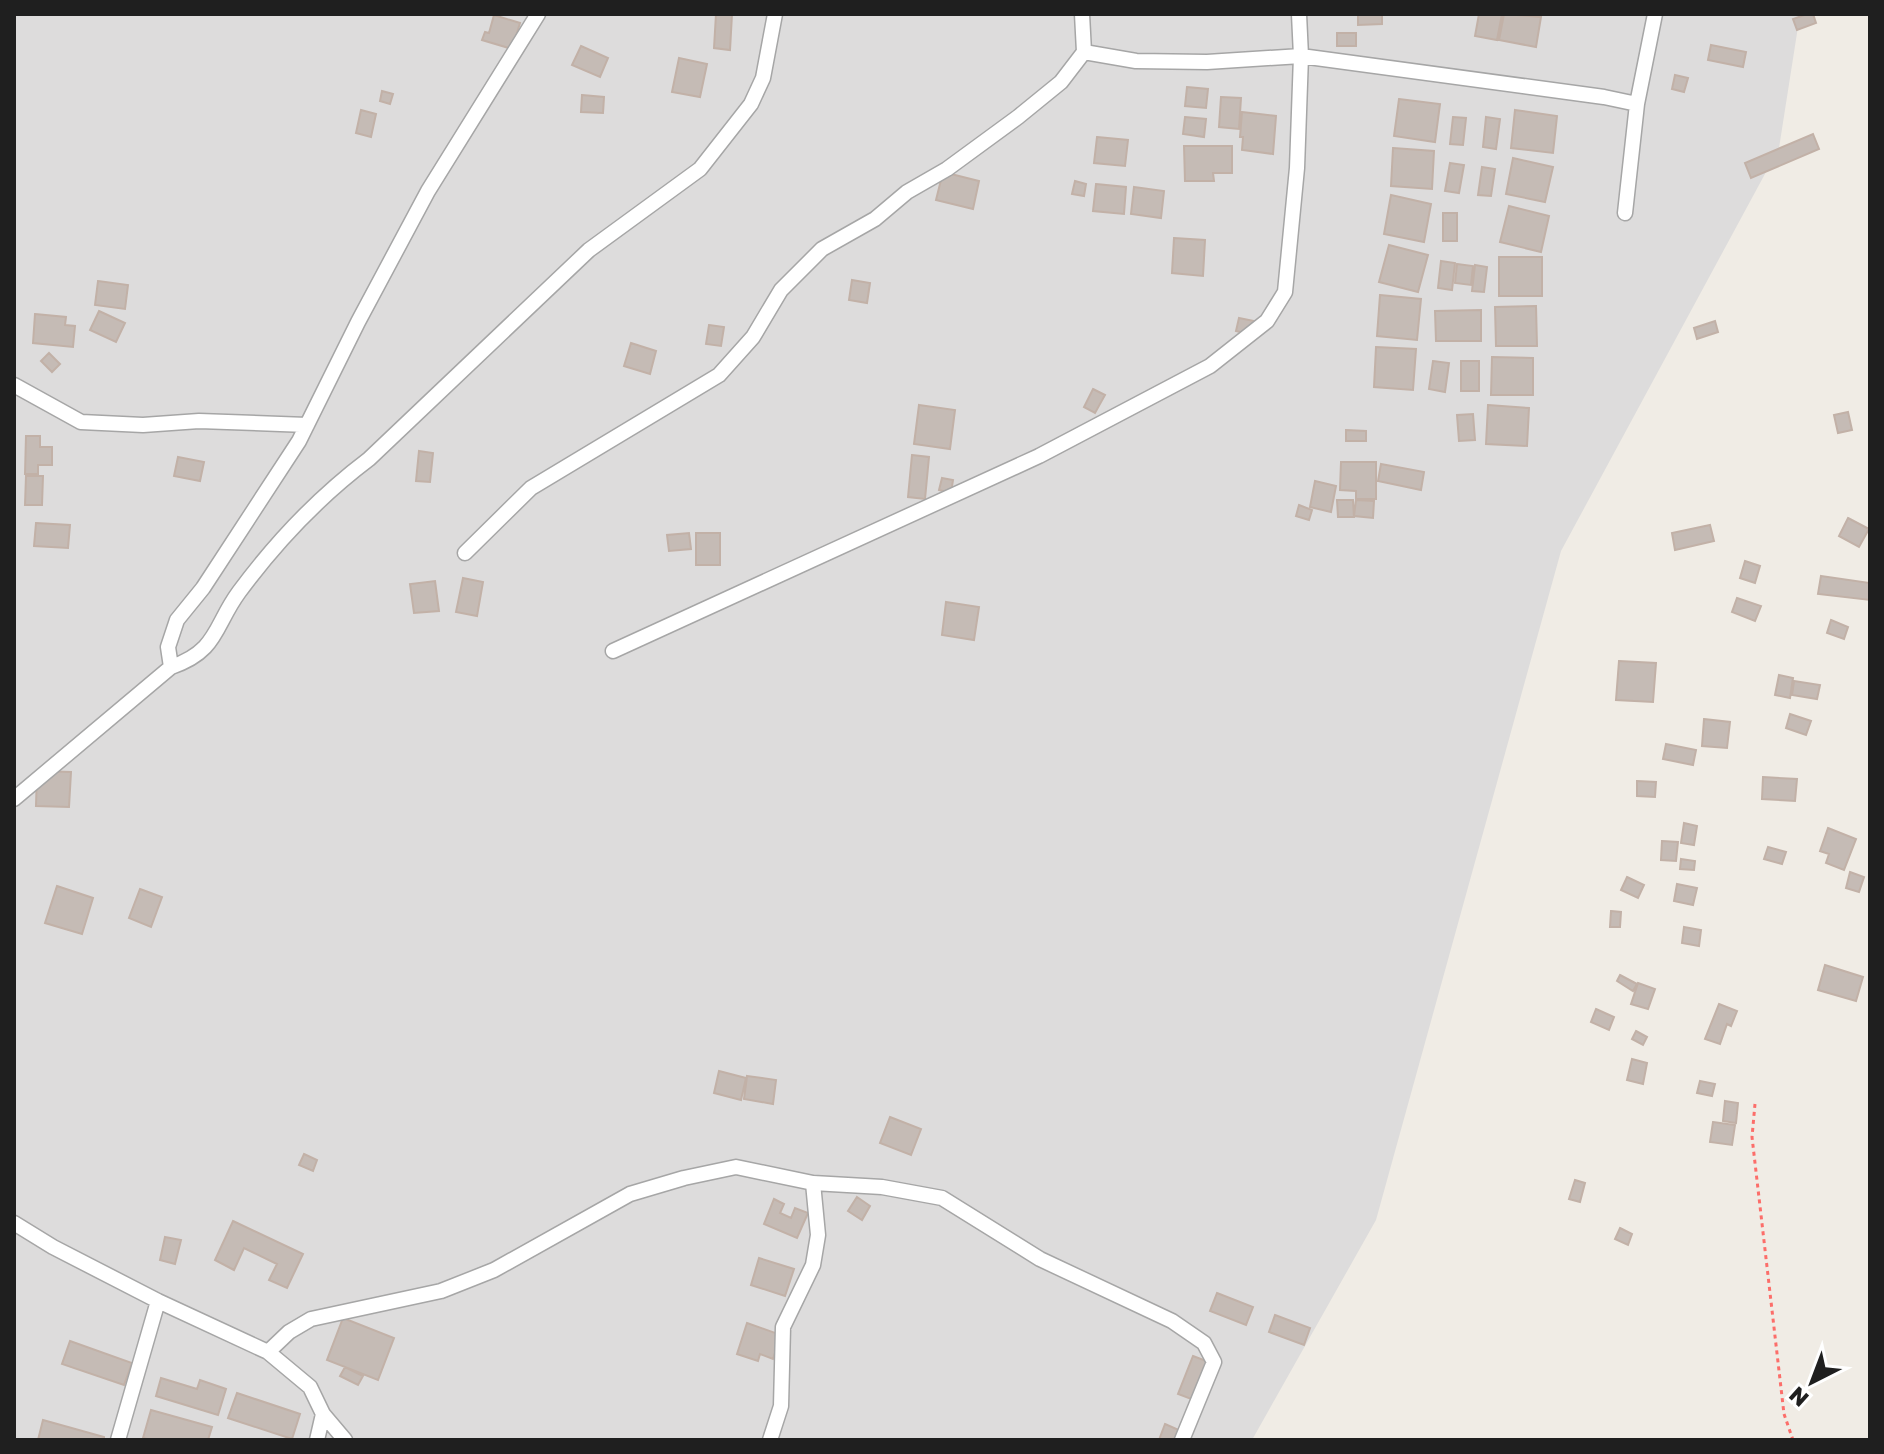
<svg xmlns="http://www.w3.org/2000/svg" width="1884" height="1454" viewBox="0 0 1884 1454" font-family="'Golos Text',sans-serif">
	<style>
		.residential { fill: #dddcdc }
		.building { fill: #c5bbb5; stroke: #c2b1a7; stroke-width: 2 }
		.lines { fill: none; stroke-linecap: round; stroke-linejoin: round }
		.minor-casing { stroke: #a6a6a6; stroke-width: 17 }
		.path { stroke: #fc6e6a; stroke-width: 3; stroke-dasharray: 4 4; stroke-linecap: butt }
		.minor { stroke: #fff; stroke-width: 14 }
	</style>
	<rect width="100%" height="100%" fill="#f0ece5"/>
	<!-- residential -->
	<path class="residential" d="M14 14H1800L1779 148 1561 551 1376 1220 1252 1440H14Z"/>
	<!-- building -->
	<path class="building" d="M716 14H732L730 50 714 48Z
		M1358 14H1382V24L1358 25Z
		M1479 14H1502L1497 40 1475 36Z
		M1504 14 1541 17 1536 47 1499 40Z
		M1807 14H1813L1816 23 1797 30 1793 19Z
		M494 15 520 23 512 49 482 40 485 32 489 33Z
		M1337 33H1356V46H1337Z
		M1711 45 1746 52 1743 67 1708 60Z
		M581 46 608 58 600 77 572 65Z
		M679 58 707 64 700 97 672 92Z
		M1675 75 1688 78 1684 92 1672 89Z
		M1187 87 1208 89 1206 108 1185 106Z
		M382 91 393 94 390 104 380 101Z
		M582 95 604 97 603 113 581 112Z
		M1221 97 1241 98 1239 129 1219 127Z
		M1399 99 1440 104 1435 142 1394 136Z
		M361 110 376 114 371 137 356 133Z
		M1515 110 1557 116 1553 153 1511 148Z
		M1242 112 1276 116 1273 154 1242 150 1243 137H1240Z
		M1185 117 1206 119 1204 137 1183 134Z
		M1453 117 1466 118 1463 145 1450 144Z
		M1486 117 1500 119 1496 149 1483 147Z
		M1813 134 1819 149 1751 178 1745 163Z
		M1097 137 1128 140 1125 166 1094 163Z
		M1184 146H1232V173H1213L1214 181H1185Z
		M1393 148 1434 151 1432 189 1391 186Z
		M1513 158 1553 167 1545 202 1506 194Z
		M1450 163 1464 165 1459 193 1445 191Z
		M1482 167 1495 169 1491 196 1478 195Z
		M943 172 979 181 973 209 936 200Z
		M1075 181 1086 184 1084 196 1072 194Z
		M1096 184 1126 187 1124 214 1093 211Z
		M1134 187 1164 191 1161 218 1131 214Z
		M1391 195 1431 204 1424 242 1384 234Z
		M1509 206 1549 216 1541 252 1500 242Z
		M1443 213H1457V241H1443Z
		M1174 238 1205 240 1203 276 1172 273Z
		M1389 245 1428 255 1418 292 1379 282Z
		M1499 257H1542V296H1499Z
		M1441 261 1455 263 1452 290 1438 288Z
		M1457 264 1473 266 1471 285 1455 283Z
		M1475 265 1487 267 1484 292 1472 291Z
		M852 280 870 283 867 303 849 300Z
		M98 281 128 285 125 309 95 305Z
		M1380 295 1421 299 1417 340 1377 336Z
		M1536 306 1537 346H1496L1495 307Z
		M1481 310V341H1436L1435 311Z
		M99 311 125 323 116 342 90 330Z
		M35 314 66 317 65 325 75 326 73 347 33 343Z
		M1239 318 1254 321 1252 335 1236 331Z
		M1715 321 1718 332 1697 339 1694 328Z
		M709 325 724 327 721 346 706 344Z
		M631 343 656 351 650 374 624 366Z
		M1376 347 1416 349 1413 390 1374 387Z
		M49 353 60 364 52 372 41 361Z
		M1492 357 1533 358V395H1491Z
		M1433 361 1449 363 1445 392 1429 389Z
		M1461 361H1479V391H1461Z
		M1093 389 1105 395 1095 413 1084 407Z
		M919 405 955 410 950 449 914 444Z
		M1488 405 1529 408 1527 446 1486 444Z
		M1848 412 1852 430 1838 433 1834 415Z
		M1473 414 1475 440 1459 441 1457 415Z
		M1346 430 1366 431V441H1346Z
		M26 436H40V447H52V465H38V474H25Z
		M419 451 433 453 430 482 416 481Z
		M912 455 929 457 925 499 908 497Z
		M178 457 204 462 200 481 174 476Z
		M1341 462H1376V499H1356V491L1340 490Z
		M1381 464 1424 472 1421 490 1378 481Z
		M26 476H43L42 505H25Z
		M942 478 953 480 951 493 939 490Z
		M1315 481 1336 486 1331 512 1310 507Z
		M1337 500H1353L1354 517H1338Z
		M1356 500 1374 501 1373 518 1354 516Z
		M1299 505 1312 510 1309 520 1296 516Z
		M1848 518 1869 529 1859 547 1839 536Z
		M36 523 70 525 68 548 34 546Z
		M1710 525 1714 541 1675 550 1672 533Z
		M689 533 691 549 669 551 667 535Z
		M696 533H720V565H696Z
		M1745 561 1760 566 1755 583 1740 578Z
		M1821 576 1870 583V600L1818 594Z
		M463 578 483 582 477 616 456 612Z
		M435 581 439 611 414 613 410 584Z
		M1737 598 1761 606 1755 621 1732 612Z
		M946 602 979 607 974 640 942 635Z
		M1831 620 1848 627 1844 639 1827 633Z
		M1619 661 1656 663 1653 702 1616 700Z
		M1779 675 1793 678 1790 698 1775 695Z
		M1794 681 1820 685 1817 699 1792 695Z
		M1790 714 1811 721 1806 735 1786 728Z
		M1704 719 1730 722 1727 748 1702 746Z
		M1666 744 1696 750 1693 765 1663 759Z
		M37 771 71 772 69 807 36 806Z
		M1763 777 1797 779 1795 801 1762 799Z
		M1637 781 1656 782 1655 797 1637 796Z
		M1684 823 1697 826 1694 845 1681 843Z
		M1828 828 1856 839 1844 870 1826 863 1829 854 1820 851Z
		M1662 841 1678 842 1676 861 1661 860Z
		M1768 847 1786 852 1782 864 1764 859Z
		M1681 859 1695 861 1694 870 1680 869Z
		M1850 872 1864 877 1859 892 1846 888Z
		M1627 877 1644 885 1638 898 1621 890Z
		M1677 884 1697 888 1693 905 1674 901Z
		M57 886 93 898 82 934 45 923Z
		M140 889 162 897 151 927 129 918Z
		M1611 911 1621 912 1620 927H1610Z
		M1684 927 1701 930 1699 946 1682 943Z
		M1825 965 1863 977 1856 1001 1818 990Z
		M1620 975 1637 984 1633 991 1617 981Z
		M1638 983 1655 989 1648 1009 1631 1004Z
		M1719 1004 1737 1011 1731 1026 1727 1024 1720 1044 1705 1039Z
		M1596 1009 1614 1017 1609 1030 1591 1022Z
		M1636 1031 1647 1037 1643 1045 1632 1039Z
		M1632 1059 1647 1063 1643 1084 1627 1080Z
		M719 1071 746 1078 741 1100 714 1093Z
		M747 1076 776 1080 773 1104 744 1099Z
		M1700 1081 1715 1084 1712 1096 1697 1093Z
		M1725 1101 1738 1103 1736 1123 1723 1121Z
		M890 1117 921 1129 911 1155 880 1143Z
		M1713 1122 1735 1125 1732 1145 1710 1142Z
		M304 1154 317 1160 313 1171 299 1165Z
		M1575 1180 1585 1183 1580 1202 1569 1199Z
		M857 1197 870 1206 862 1220 848 1211Z
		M774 1199 784 1204 780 1213 791 1218 795 1208 808 1213 797 1238 764 1224Z
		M233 1221 303 1254 287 1288 269 1280 277 1264 244 1248 234 1270 215 1260Z
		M1620 1228 1632 1234 1628 1245 1615 1239Z
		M165 1237 181 1240 175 1264 160 1260Z
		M759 1258 794 1269 785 1296 751 1285Z
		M1217 1293 1253 1307 1246 1325 1210 1311Z
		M1275 1315 1310 1328 1304 1345 1269 1332Z
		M343 1318 394 1338 378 1380 327 1360Z
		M747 1323 781 1335 773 1359 760 1354 758 1361 737 1354Z
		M70 1341 132 1363 124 1385 62 1364Z
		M1193 1356 1209 1362 1194 1400 1178 1394Z
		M345 1367 363 1376 358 1385 340 1376Z
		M161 1378 197 1389 200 1380 226 1389 218 1415 156 1396Z
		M237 1393 300 1414 292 1439 228 1418Z
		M151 1410 212 1427 208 1440H152L143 1438Z
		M43 1420 104 1437V1440H38Z
		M1165 1424 1181 1431 1178 1440H1159Z"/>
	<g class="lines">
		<defs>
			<path id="minor" d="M1084 52 1136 61 1207 62 1301 56 1604 97 1637 104
				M1625 213 1637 104 1655 14
				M14 385 81 422 143 425 199 421 307 425
				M465 553 531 488 719 375 753 337 781 290 822 249 875 219 907 192 947 169 1018 117 1061 82 1084 52 1082 14
				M613 651 1039 456 1210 366 1267 321 1285 292 1297 168 1301 56 1299 14
				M171 667 168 647 177 620 203 588 299 441 358 322 428 191 538 14
				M14 799 171 667C218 651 214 626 239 592 276 542 320 496 369 459L589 250 700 169 751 104 763 78 775 14
				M14 1223 53 1247 158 1301 268 1352 310 1387 323 1414 345 1440
				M268 1352 289 1332 311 1319 441 1291 494 1270 630 1194 684 1178 736 1167 813 1183 882 1187 942 1198 1040 1259 1172 1321 1204 1343 1214 1362 1182 1440
				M118 1440 158 1301
				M317 1440 323 1414
				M770 1440 781 1406 783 1327 813 1265 818 1235 813 1183"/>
		</defs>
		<!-- minor casing -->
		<use href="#minor" class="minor-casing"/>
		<!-- path -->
		<path class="path" d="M1755 1104 1752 1137 1784 1414 1793 1440"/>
		<!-- minor -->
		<use href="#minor" class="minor"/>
	</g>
	<!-- border -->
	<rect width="1884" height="1454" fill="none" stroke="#1f1f1f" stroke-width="32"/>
	<!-- north arrow -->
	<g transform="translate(1812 1382) rotate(222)" stroke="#ffffff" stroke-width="6" paint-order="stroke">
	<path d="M0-6L14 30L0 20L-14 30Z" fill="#1f1f1f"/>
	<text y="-12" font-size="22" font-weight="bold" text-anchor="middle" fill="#1f1f1f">N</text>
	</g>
</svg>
